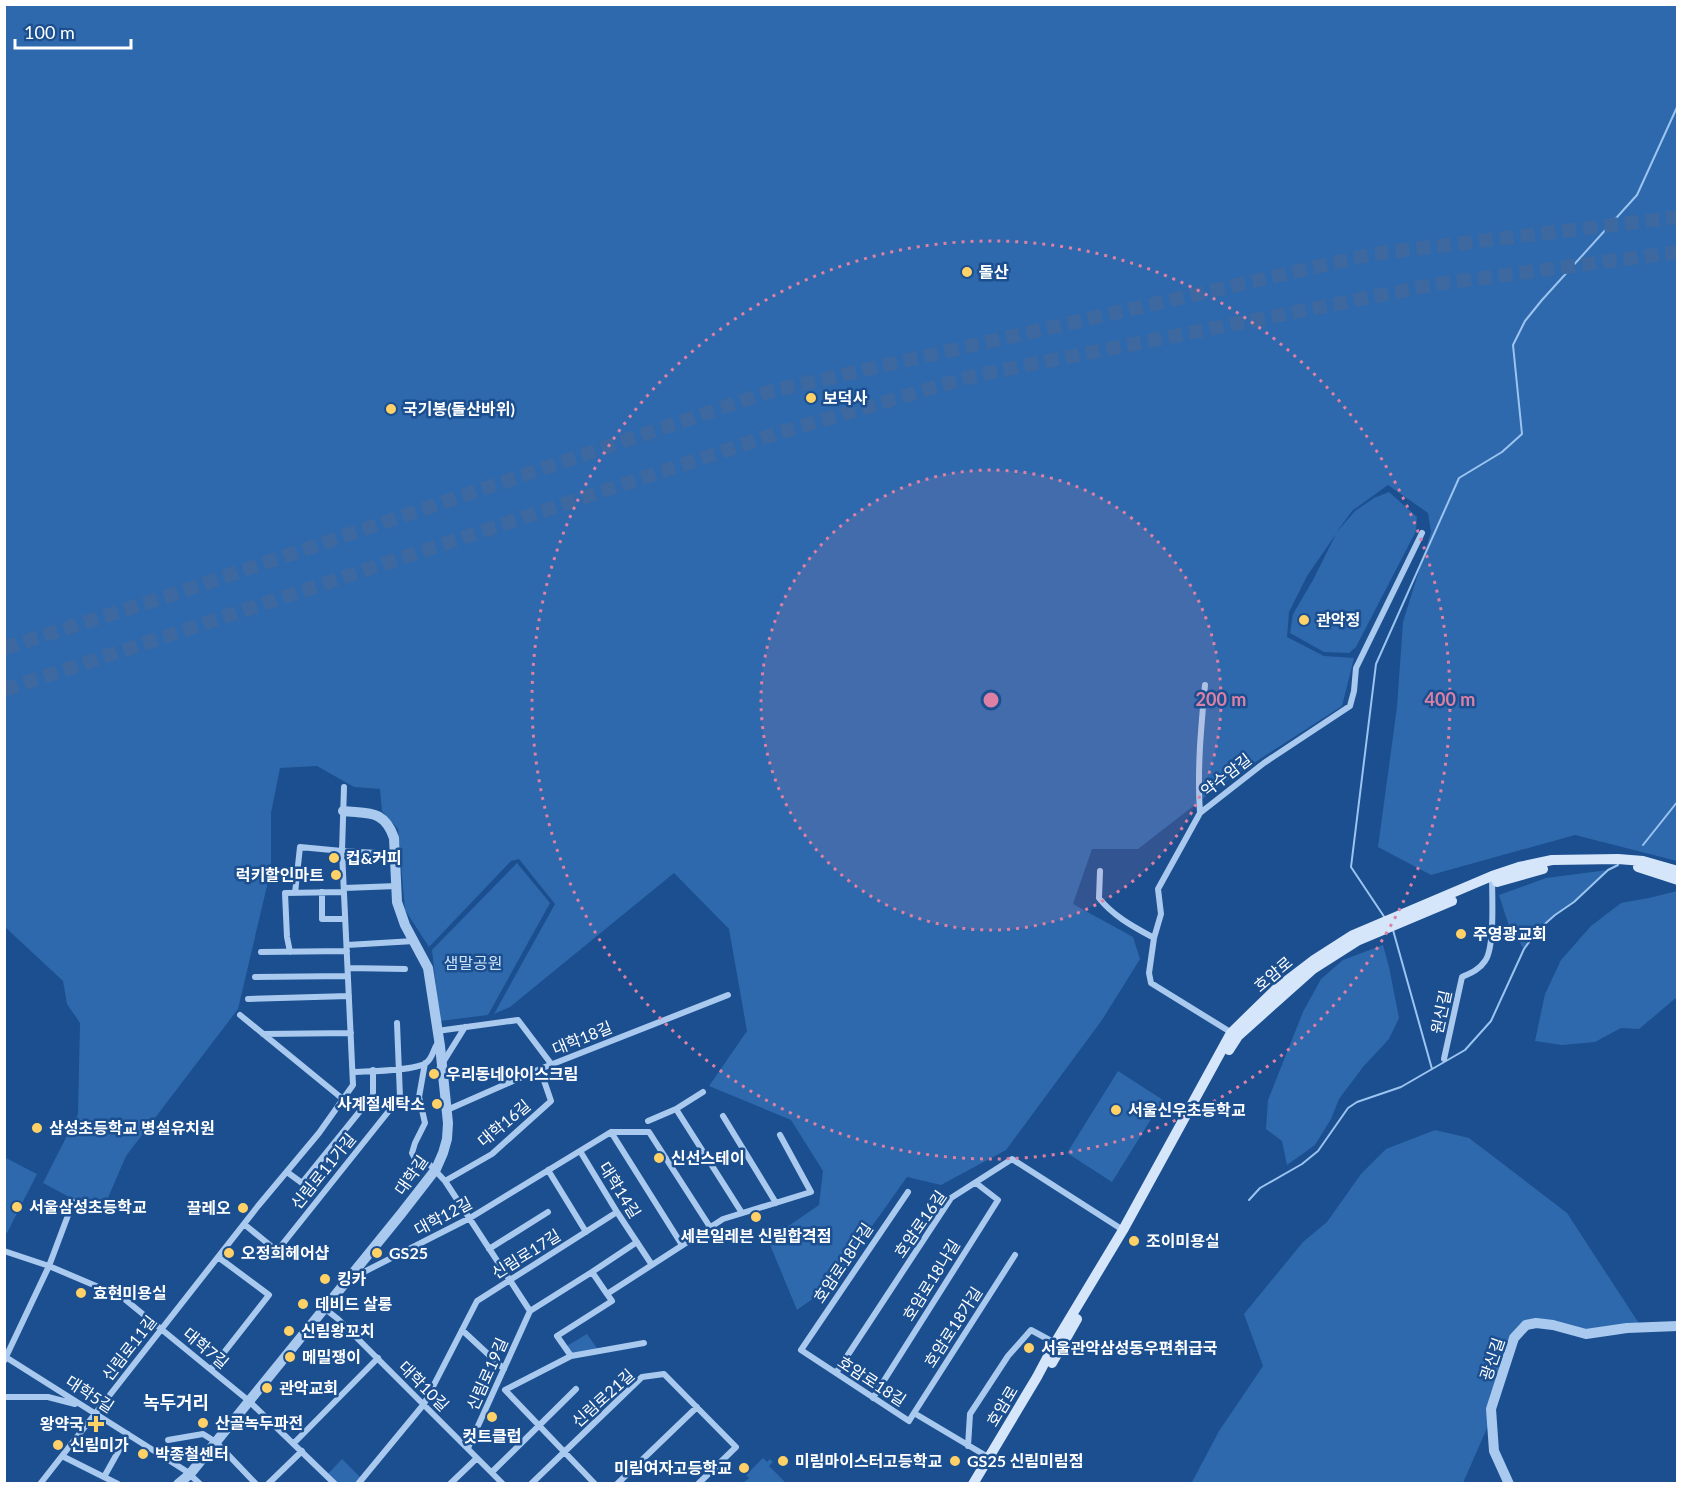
<svg xmlns="http://www.w3.org/2000/svg" width="1682" height="1488" viewBox="0 0 1682 1488" font-family="Lato,'Noto Sans KR',sans-serif">
	<style>
		.green { fill: #2e69ad }
		.lines { fill: none; stroke-linecap: round; stroke-linejoin: round }
		.stream { stroke: #9cc4f0; stroke-width: 2 }
		.trunk-tunnel { stroke: #3d69a0; stroke-width: 14; stroke-dasharray: 14 7; stroke-linecap: butt }
		.minor { stroke: #a9c9ee; stroke-width: 6 }
		.tertiary { stroke: #a9c9ee; stroke-width: 10 }
		.secondary { stroke: #d6e6fa; stroke-width: 10 }
		.ring { fill: none; stroke: #dd80a5; stroke-width: 3; stroke-dasharray: 3 6 }
		.poi-dot { fill: #ffd166; stroke: #1b4f8f; stroke-width: 2 }
		.labels { text-anchor: middle; stroke-width: 5; stroke-linejoin: round; paint-order: stroke }
		.poi-label { font-size: 16px; font-weight: bold; fill: #fff; stroke: #1b4f8f; text-anchor: start }
		.street-label { font-size: 16px; fill: #fff; stroke: #1b4f8f }
		.park-label { font-size: 16px; fill: #cfe3fa; stroke: #1b4f8f }
		.neighbourhood-label { font-size: 18px; font-weight: bold; fill: #fff; stroke: #1b4f8f }
		.centre { fill: #dd80a5; stroke: #1b4f8f; stroke-width: 3 }
		.ring-label { font-size: 18px; text-anchor: middle; font-weight: bold; fill: #dd80a5; stroke: #1b4f8f; stroke-width: 5; stroke-linejoin: round; paint-order: stroke }
	</style>
	<rect width="100%" height="100%" fill="#1b4f8f"/>
	<!-- green -->
	<path class="green" d="M4 5H1677V861L1575 835 1431 875 1378 847 1397 707 1403 622 1431 532 1428 513 1388 485 1352 511 1336 533 1355 511 1374 498 1389 492 1417 517 1416 531 1356 647 1349 653 1324 652 1290 633 1293 614 1313 580 1336 534 1307 576 1289 612 1287 637 1324 656 1354 658 1342 706 1223 783 1138 849H1092L1073 904 1133 937 1140 959 1102 1020 1006 1150 941 1185 907 1177 828 1288 797 1310 768 1240 819 1205 823 1171 791 1120 709 1086 747 1031 729 929 674 873 510 1007 494 1014 555 904 519 859 511 861 429 947 405 910 398 829 382 811 380 789 354 787 317 766 280 768 271 813V869L238 1009 126 1156 101 1214 43 1183 78 1114 80 1023 67 1004 63 981 5 927Z
		M517 863 550 903 488 1015 440 1021 432 950Z
		M1608 870 1574 902 1555 915 1538 930 1524 949 1509 926 1499 895 1546 878Z
		M1677 891V997L1639 1029 1621 1028 1595 1042 1562 1045 1535 1041 1545 994 1561 960 1591 926 1621 903 1649 898Z
		M1383 945 1389 967 1399 1018 1389 1039 1363 1067 1339 1099 1331 1119 1315 1145 1287 1165 1282 1141 1266 1129 1268 1100 1303 1012 1321 979 1343 960Z
		M1118 1071 1163 1100 1112 1182 1067 1153Z
		M1435 1130 1469 1138 1567 1213 1640 1325 1586 1334 1553 1325 1520 1331 1491 1419 1463 1483 1191 1484 1219 1431 1263 1366 1244 1314 1303 1242 1327 1222 1361 1174 1386 1149Z
		M4 1157 37 1174 7 1233 4 1232Z
		M587 1334 599 1351 571 1356 565 1347Z
		M763 1458 767 1462 770 1459 773 1462 769 1466 786 1483H743L749 1478 746 1475Z
		M342 1459 361 1478 356 1483H337L327 1475Z"/>
	<g class="lines">
		<!-- stream -->
		<path class="stream" d="M1643 845 1678 801
			M1385 918 1351 867 1376 664 1459 478 1502 452 1522 434 1513 345 1525 321 1542 300 1637 195 1678 105
			M1393 930 1432 1069
			M1249 1200 1260 1188 1302 1164 1318 1151 1348 1108 1357 1102 1401 1087 1465 1050 1491 1021 1524 949 1538 930 1555 915 1574 902 1608 870 1618 865"/>
		<!-- trunk-tunnel -->
		<path class="trunk-tunnel" d="M4 648 162 598 768 392 1373 254 1678 217
			M4 690 778 433 977 375 1437 284 1678 252"/>
		<!-- minor -->
		<path class="minor" d="M1200 813C1197 770 1201 728 1205 685
			M1100 871 1099 898C1113 916 1134 927 1154 938
			M344 888 397 886
			M322 892V919H345
			M295 893 300 847 342 851 395 854
			M347 945 414 941
			M261 952 347 951
			M290 952 287 937 285 893 344 892
			M348 968 405 969
			M255 977 348 976
			M248 999 349 996
			M240 1015 344 1100
			M437 1031 518 1020 552 1065
			M1232 1033 1151 983 1149 973 1154 938 1161 914 1158 889 1200 813 1264 763 1350 706 1354 691 1356 668 1422 533
			M263 1034 351 1033
			M1444 1059 1462 977C1471 973 1479 970 1485 961 1495 948 1492 895 1492 876
			M353 1072C369 1071 414 1071 426 1063 433 1058 433 1049 438 1043
			M437 1072 465 1027
			M676 1109 742 1213
			M447 1110 540 1069 728 995
			M723 1116 776 1203
			M648 1121 676 1109 703 1092
			M611 1132 682 1245
			M580 1151 617 1212 652 1265
			M430 1165 445 1181 530 1311 592 1272 607 1294 723 1219 811 1192 780 1135
			M548 1170 586 1232
			M287 1172 302 1183 373 1095V1070
			M407 1177 415 1159 412 1153 415 1143 425 1123 419 1097 425 1063
			M445 1181 492 1154 551 1101 540 1069
			M908 1192 801 1350 909 1421 914 1413 988 1457
			M244 1224 277 1251 400 1097 397 1023
			M489 1249 548 1212
			M4 1251 49 1266 122 1297 249 1401 335 1484
			M592 1272 637 1242
			M354 1277 470 1218 611 1132H649L710 1227
			M320 1305 338 1319 503 1484
			M462 1330 504 1369
			M4 1356 186 1471 200 1484
			M571 1356 557 1336 612 1301 607 1294
			M4 1361 49 1266 73 1202
			M211 1369 269 1295 218 1257
			M836 1373 951 1198 1012 1159 1123 1230
			M4 1397H48L75 1404
			M873 1398 998 1200 976 1183
			M914 1413 1015 1255
			M168 1440 203 1434 211 1439
			M216 1442 256 1484
			M294 1443 378 1358
			M968 1446 970 1414 1008 1356 1031 1330 1055 1343
			M468 1448 530 1311
			M62 1456 118 1484
			M492 1472 576 1389
			M104 1477 128 1434
			M40 1484 258 1206 319 1133 353 1085 342 851 344 787
			M268 1484 302 1451
			M358 1484 424 1404 477 1301 617 1212
			M450 1484 477 1458
			M531 1484 642 1377 664 1374 736 1447 698 1484
			M595 1484 505 1390 571 1356 644 1343
			M617 1484 697 1407"/>
		<!-- tertiary -->
		<path class="tertiary" d="M178 1484 190 1474 401 1214 436 1169 443 1153 447 1139 448 1123 440 1046 428 968 405 925 397 902 394 838C384 809 368 814 343 811
			M1509 1484 1494 1451 1491 1409 1514 1338 1526 1325 1536 1323 1553 1325 1586 1334 1627 1328 1678 1326"/>
		<!-- secondary -->
		<path class="secondary" d="M1638 867 1678 880
			M1497 882 1543 869
			M1229 1050 1238 1036 1313 969 1357 941 1452 901
			M1052 1363 1077 1319
			M973 1484 1037 1377 1055 1343 1123 1230 1231 1033 1276 989 1314 960 1353 935 1492 876 1519 867 1552 860 1618 859 1643 861 1678 871"/>
	</g>
	<!-- distance rings -->
	<circle cx="991" cy="700" r="230" fill="#dd80a5" fill-opacity=".12"/>
	<g class="ring">
		<circle cx="991" cy="700" r="230"/>
		<circle cx="991" cy="700" r="459"/>
	</g>
	<!-- markers -->
	<g class="poi-dot">
		<circle cx="967" cy="272" r="6"/>
		<circle cx="811" cy="398" r="6"/>
		<circle cx="391" cy="409" r="6"/>
		<circle cx="1304" cy="620" r="6"/>
		<circle cx="334" cy="858" r="6"/>
		<circle cx="336" cy="875" r="6"/>
		<circle cx="1461" cy="934" r="6"/>
		<circle cx="434" cy="1074" r="6"/>
		<circle cx="437" cy="1104" r="6"/>
		<circle cx="1116" cy="1110" r="6"/>
		<circle cx="37" cy="1128" r="6"/>
		<circle cx="659" cy="1158" r="6"/>
		<circle cx="17" cy="1207" r="6"/>
		<circle cx="243" cy="1208" r="6"/>
		<circle cx="756" cy="1217" r="6"/>
		<circle cx="1134" cy="1241" r="6"/>
		<circle cx="229" cy="1253" r="6"/>
		<circle cx="377" cy="1253" r="6"/>
		<circle cx="325" cy="1279" r="6"/>
		<circle cx="81" cy="1293" r="6"/>
		<circle cx="303" cy="1304" r="6"/>
		<circle cx="289" cy="1331" r="6"/>
		<circle cx="1029" cy="1348" r="6"/>
		<circle cx="290" cy="1357" r="6"/>
		<circle cx="267" cy="1388" r="6"/>
		<circle cx="492" cy="1417" r="6"/>
		<circle cx="203" cy="1423" r="6"/>
		<path d="M93 1415h6v6h6v6h-6v6h-6v-6h-6v-6h6z"/>
		<circle cx="58" cy="1445" r="6"/>
		<circle cx="143" cy="1454" r="6"/>
		<circle cx="783" cy="1461" r="6"/>
		<circle cx="955" cy="1461" r="6"/>
		<circle cx="744" cy="1468" r="6"/>
	</g>
	<g class="labels">
		<!-- poi labels -->
		<g class="poi-label">
			<text x="979" y="278">돌산</text>
			<text x="823" y="404">보덕사</text>
			<text x="403" y="415">국기봉(돌산바위)</text>
			<text x="1316" y="626">관악정</text>
			<text x="346" y="864">컵&amp;커피</text>
			<text x="324" y="881" text-anchor="end">럭키할인마트</text>
			<text x="1473" y="940">주영광교회</text>
			<text x="446" y="1080">우리동네아이스크림</text>
			<text x="425" y="1110" text-anchor="end">사계절세탁소</text>
			<text x="1128" y="1116">서울신우초등학교</text>
			<text x="49" y="1134">삼성초등학교 병설유치원</text>
			<text x="671" y="1164">신선스테이</text>
			<text x="29" y="1213">서울삼성초등학교</text>
			<text x="231" y="1214" text-anchor="end">끌레오</text>
			<text x="756" y="1242" text-anchor="middle">세븐일레븐 신림합격점</text>
			<text x="1146" y="1247">조이미용실</text>
			<text x="241" y="1259">오정희헤어샵</text>
			<text x="389" y="1259">GS25</text>
			<text x="337" y="1285">킹카</text>
			<text x="93" y="1299">효현미용실</text>
			<text x="315" y="1310">데비드 살롱</text>
			<text x="301" y="1337">신림왕꼬치</text>
			<text x="1041" y="1354">서울관악삼성동우편취급국</text>
			<text x="302" y="1363">메밀쟁이</text>
			<text x="279" y="1394">관악교회</text>
			<text x="215" y="1429">산골녹두파전</text>
			<text x="84" y="1430" text-anchor="end">왕약국</text>
			<text x="492" y="1442" text-anchor="middle">컷트클럽</text>
			<text x="70" y="1451">신림미가</text>
			<text x="155" y="1460">박종철센터</text>
			<text x="795" y="1467">미림마이스터고등학교</text>
			<text x="967" y="1467">GS25 신림미림점</text>
			<text x="732" y="1474" text-anchor="end">미림여자고등학교</text>
		</g>
		<!-- street labels -->
		<g class="street-label">
			<text transform="translate(1226 775) rotate(-38)" y="6">약수암길</text>
			<text transform="translate(1273 974) rotate(-40)" y="6">호암로</text>
			<text transform="translate(1441 1012) rotate(-78)" y="6">원신길</text>
			<text transform="translate(582 1038) rotate(-22)" y="6">대학18길</text>
			<text transform="translate(504 1123) rotate(-40)" y="6">대학16길</text>
			<text transform="translate(323 1171) rotate(-51)" y="6">신림로11가길</text>
			<text transform="translate(411 1175) rotate(-55)" y="6">대학길</text>
			<text transform="translate(620 1190) rotate(58)" y="6">대학14길</text>
			<text transform="translate(443 1216) rotate(-28)" y="6">대학12길</text>
			<text transform="translate(920 1224) rotate(-55)" y="6">호암로16길</text>
			<text transform="translate(526 1254) rotate(-32)" y="6">신림로17길</text>
			<text transform="translate(843 1263) rotate(-56)" y="6">호암로18다길</text>
			<text transform="translate(931 1280) rotate(-58)" y="6">호암로18나길</text>
			<text transform="translate(953 1327) rotate(-57)" y="6">호암로18가길</text>
			<text transform="translate(129 1348) rotate(-52)" y="6">신림로11길</text>
			<text transform="translate(206 1348) rotate(40)" y="6">대학7길</text>
			<text transform="translate(1492 1359) rotate(-71)" y="6">광신길</text>
			<text transform="translate(487 1374) rotate(-66)" y="6">신림로19길</text>
			<text transform="translate(872 1381) rotate(33)" y="6">호암로18길</text>
			<text transform="translate(424 1386) rotate(45)" y="6">대학10길</text>
			<text transform="translate(90 1394) rotate(33)" y="6">대학5길</text>
			<text transform="translate(603 1398) rotate(-42)" y="6">신림로21길</text>
			<text transform="translate(1002 1406) rotate(-59)" y="6">호암로</text>
		</g>
		<!-- park labels -->
		<g class="park-label">
			<text x="473" y="969">샘말공원</text>
		</g>
		<!-- neighbourhood labels -->
		<g class="neighbourhood-label">
			<text x="176" y="1409">녹두거리</text>
		</g>
	</g>
	<circle cx="991" cy="700" r="9" class="centre"/>
	<g class="ring-label">
		<text x="1221" y="706">200 m</text>
		<text x="1450" y="706">400 m</text>
	</g>
	<!-- border -->
	<rect width="1682" height="1488" fill="none" stroke="#ffffff" stroke-width="12"/>
	<!-- scale -->
	<path d="M15 39v9h116v-9" fill="none" stroke="#ffffff" stroke-width="3"/>
	<text x="24" y="39" font-size="18" fill="#ffffff" stroke="#1b4f8f" stroke-width="4.5" paint-order="stroke">100 m</text>
</svg>
